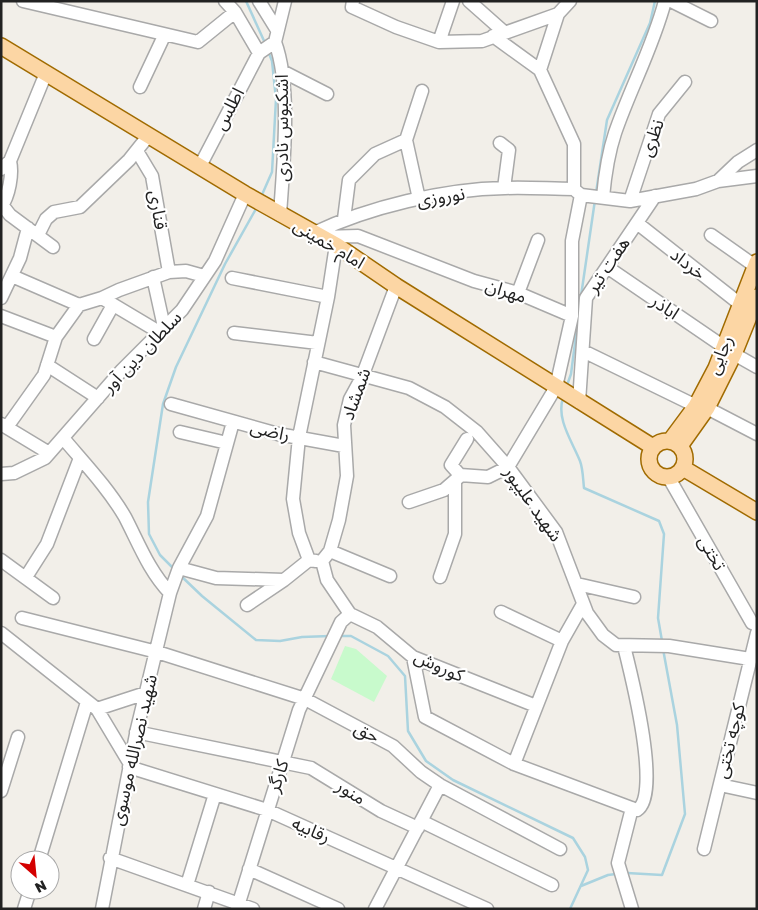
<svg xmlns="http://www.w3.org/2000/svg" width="758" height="910" viewBox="0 0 758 910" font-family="'Golos Text','Noto Sans Arabic',sans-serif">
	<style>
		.park { fill: #c8facc }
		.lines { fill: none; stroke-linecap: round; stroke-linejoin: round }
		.stream { stroke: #aad3df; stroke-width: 2.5 }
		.minor-casing { stroke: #a9a9a9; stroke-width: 15 }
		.major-casing { stroke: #a06b00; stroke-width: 18 }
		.minor { stroke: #fff; stroke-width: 12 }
		.major { stroke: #fcd6a4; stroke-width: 15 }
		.labels { text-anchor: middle; stroke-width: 4.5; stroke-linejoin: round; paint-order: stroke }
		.street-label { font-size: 18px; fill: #222; stroke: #fff }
	</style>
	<rect width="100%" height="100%" fill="#f2efe9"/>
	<!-- park -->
	<path class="park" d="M345 646 356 649 387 676 374 702 331 679Z"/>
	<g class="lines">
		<!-- stream -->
		<path class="stream" d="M246 1 265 43
			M596 193 607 120 650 23 655 1
			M261 197 272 172 276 99 272 61 268 51
			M581 296 595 200
			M566 388 571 374 579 312
			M563 398C556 419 572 441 580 461 583 469 583 479 584 488L659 521 664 534 658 618 662 641
			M175 570 160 555 149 534 148 502 163 404 176 367 225 264 257 207
			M180 575 202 596 256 640 280 641 302 637 330 636
			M338 636H351L388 656 405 676 408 731 426 761 453 780 573 838 585 857 588 870 570 909
			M627 873 662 875 685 814 677 725 663 649
			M581 886 608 875 616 874"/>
		<defs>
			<path id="minor" d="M23 1 198 42 235 12
				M225 1 235 12 259 53
				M259 1 277 30
				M353 1 352 7 396 27 439 42 482 41 558 14 570 1
				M469 1 504 32
				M671 1 711 21
				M493 36 540 70 574 144V189
				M275 42C292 88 283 166 280 215
				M439 42 453 1
				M540 70 558 14
				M282 71 327 94
				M140 87 164 36
				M500 143 509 150 504 188
				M137 151 152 176 169 272
				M10 161 46 73
				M200 166 259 53 275 42 285 1
				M1 169 10 161C13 174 9 196 1 207
				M718 181 738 162 757 150
				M576 191 581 195 630 201 696 189 718 181 757 176
				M603 197C605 175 608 154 615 133 630 89 653 47 665 1
				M419 199 406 140 422 91
				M630 201 659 114 685 82
				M3 206 10 215 53 247
				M344 219 349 180 375 154 406 140
				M637 223 740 304
				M314 233C369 207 444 189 505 188 528 187 551 189 574 189
				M38 235 46 219 54 212 80 207 129 160 149 135
				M711 235 755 266
				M323 237 358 236 474 281 518 293 572 316V241L581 195
				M607 267 724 347
				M12 276 79 305 102 298 159 332
				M153 277 164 327
				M232 278 328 297
				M518 293 538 240
				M1 298 20 258 28 228
				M102 298 119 290 169 272 186 271 204 276
				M1 316 56 337
				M234 333 318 343
				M94 339 113 305
				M583 351 696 406
				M734 354 757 367
				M314 362 409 388 445 407 477 432 508 467 556 532 587 613 603 635 616 645 669 646 750 659
				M47 365 98 398
				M579 402 586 298 655 196
				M171 404 278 434 344 446
				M707 408 757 434
				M1 424 49 453
				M7 427 44 375 56 337 79 305
				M180 432 227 443
				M63 438C85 464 108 488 125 517 139 544 149 571 170 593
				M467 439 451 465 460 475 488 477 508 467 556 387 572 316
				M1 474 14 473 45 458 122 370 182 310 215 261 245 194
				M669 478 752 623 757 625
				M409 502 444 490 459 477
				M330 551 390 576
				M1 560 53 598
				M309 560 299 533 293 499 299 437 328 297 336 245
				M322 561 330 551 339 520 347 476 344 425 350 399 362 377 396 286
				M322 561 327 580 350 614
				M179 568 216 578 284 580 309 560 316 561
				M26 577 47 544 80 458
				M440 577 455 534V483
				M577 584 634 597
				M247 605 284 580
				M501 612 562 641
				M350 614 377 627 413 657 536 706
				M22 618 157 652 305 699 393 746 421 772 440 785 560 849
				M1 633 97 709 130 764
				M413 657 425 717 514 764 637 810C662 795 631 674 624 646
				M97 709 146 693
				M136 732 311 768 381 811 418 828
				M514 764 562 641 583 604
				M129 767 267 810 487 909
				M720 785 757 793
				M1 791 18 737
				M421 821 552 885
				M704 849 757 633
				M110 858 253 909
				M39 860 87 702
				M249 869 338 909
				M187 885 215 794
				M24 909 30 890
				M102 909 137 729 170 593 179 568 207 516 233 422
				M204 909 209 892
				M237 909 299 710 341 622 350 614
				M375 909 440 785
				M632 909 618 863 632 808"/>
			<path id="major" d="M1 46 245 194 336 245 396 286 653 447
				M649 459a18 18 0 1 1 36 0a18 18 0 1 1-36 0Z
				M670 441 696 406 716 368 757 262
				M680 446 707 408 734 354 757 297
				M683 468 757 512"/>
		</defs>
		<!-- minor casing -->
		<use href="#minor" class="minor-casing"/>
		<!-- major casing -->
		<use href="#major" class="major-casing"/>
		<!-- minor -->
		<use href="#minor" class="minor"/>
		<!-- major -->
		<use href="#major" class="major"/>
	</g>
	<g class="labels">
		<!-- street labels -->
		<g class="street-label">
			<text transform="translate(229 109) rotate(-62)" y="6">اطلس</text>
			<text transform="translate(282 128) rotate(-90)" y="6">اشکبوس نادری</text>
			<text transform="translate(652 138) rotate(-70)" y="6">نظری</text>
			<text transform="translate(441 197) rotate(-9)" y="6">نوروزی</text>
			<text transform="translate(158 210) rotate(81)" y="6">قناری</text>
			<text transform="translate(329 244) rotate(31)" y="6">امام خمینی</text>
			<text transform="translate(688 264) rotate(38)" y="6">خرداد</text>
			<text transform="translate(608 265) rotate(-56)" y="6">هفت تیر</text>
			<text transform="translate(506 291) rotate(18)" y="6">مهران</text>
			<text transform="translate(665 307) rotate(34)" y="6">اباذر</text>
			<text transform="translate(142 352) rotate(-46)" y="6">سلطان دین آور</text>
			<text transform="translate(720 355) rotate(-67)" y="6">رجایی</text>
			<text transform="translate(356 394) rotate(-70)" y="6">شمشاد</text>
			<text transform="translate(270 431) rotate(13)" y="6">راضی</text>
			<text transform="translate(533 504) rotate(55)" y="6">شهید علیپور</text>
			<text transform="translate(712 553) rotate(60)" y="6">تختی</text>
			<text transform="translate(439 666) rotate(24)" y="6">کوروش</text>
			<text transform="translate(367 732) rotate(28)" y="6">حق</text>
			<text transform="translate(730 741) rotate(-76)" y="6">کوچه تختی</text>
			<text transform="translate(134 750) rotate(-77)" y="6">شهید نصرالله موسوی</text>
			<text transform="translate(278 776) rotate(-72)" y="6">کارگر</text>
			<text transform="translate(351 792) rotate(32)" y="6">منور</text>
			<text transform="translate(311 830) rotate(24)" y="6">رقابیه</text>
		</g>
	</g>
	<!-- border -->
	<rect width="758" height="910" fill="none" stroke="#222222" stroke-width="5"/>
	<!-- north arrow -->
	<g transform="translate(35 875) rotate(153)"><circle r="24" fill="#ffffff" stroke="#a7a7a7"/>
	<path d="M0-4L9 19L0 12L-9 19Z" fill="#d40000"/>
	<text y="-8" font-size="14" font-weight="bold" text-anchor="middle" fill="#222222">N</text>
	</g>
</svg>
